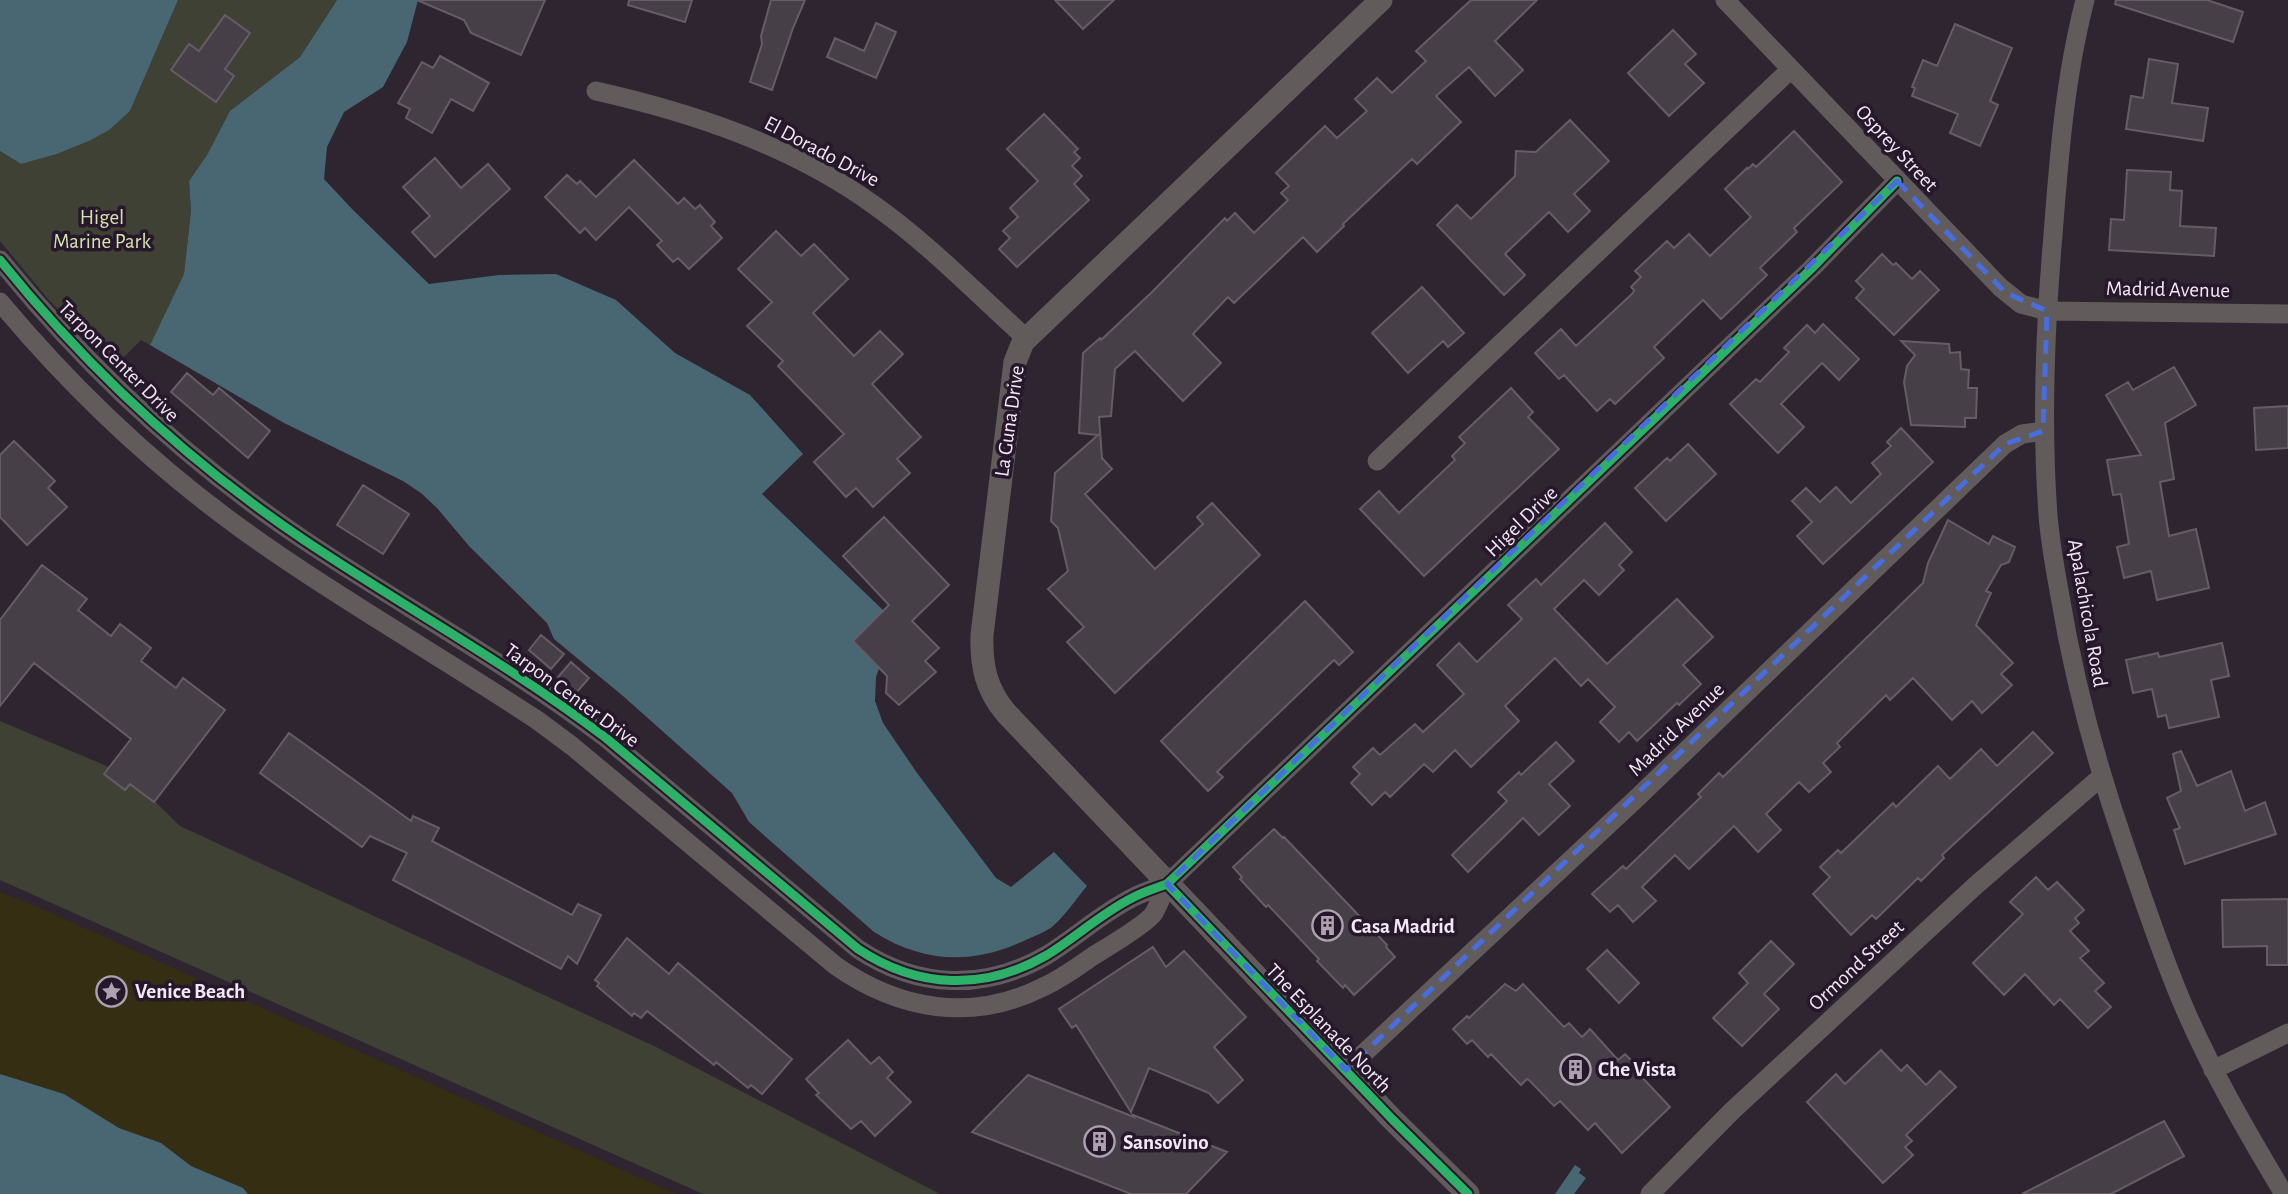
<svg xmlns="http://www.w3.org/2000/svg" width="2288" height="1194" viewBox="0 0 2288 1194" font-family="'Alegreya Sans',sans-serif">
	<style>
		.green { fill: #3e4134 }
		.sand { fill: #362e13 }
		.water { fill: #496773 }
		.building { fill: #473f48; stroke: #665c66; stroke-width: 2 }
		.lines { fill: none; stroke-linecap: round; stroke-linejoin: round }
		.minor { stroke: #615b5c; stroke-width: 19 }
		.tertiary { stroke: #615b5c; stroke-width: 23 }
		.cycleway-casing { stroke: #27172b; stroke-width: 13 }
		.cycleway { stroke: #2db169; stroke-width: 9 }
		.marked { fill: none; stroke: #486dde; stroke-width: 5; stroke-dasharray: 14 9; stroke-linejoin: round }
		.labels { text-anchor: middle; stroke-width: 7; stroke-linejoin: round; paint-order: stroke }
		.street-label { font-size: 21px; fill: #f2e7f5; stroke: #27172b }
		.park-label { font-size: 21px; fill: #d2e4ae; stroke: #27172b }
		.poi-label { font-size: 21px; font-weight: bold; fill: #f2e7f5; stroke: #27172b; text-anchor: start }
	</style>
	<rect width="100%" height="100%" fill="#2e2530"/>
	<!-- green -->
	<path class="green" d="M178 0H337L300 57 230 111 207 155 189 181 191 211 184 274 150 345 141 340 114 367 48 299 0 241V151L21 164 57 154 89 141 130 111Z
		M0 721 128 775 180 826 656 1047 940 1194H703L0 880Z"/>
	<!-- sand -->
	<path class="sand" d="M0 892 40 908 676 1194H248L243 1188 191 1166 161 1143 119 1128 64 1094 0 1074Z"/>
	<!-- water -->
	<path class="water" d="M0 0H178L130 111 109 130 89 141 57 154 21 164 0 151Z
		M337 0H418L407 42 383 87 344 112 327 147 324 179 352 209 429 284 499 275 556 274 616 300 675 353 750 395 803 454 762 494 883 610 882 660 876 677 875 701 883 723 917 773 996 878 1011 887 1054 852 1087 886C1076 899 1065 916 1052 927 1045 932 1035 936 1028 939 974 965 925 964 874 932L749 822 732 793 623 696 554 639 547 623 469 546 437 508 421 493 403 481 284 423 150 345 184 274 191 211 189 181 207 155 230 111 300 57Z
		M0 1074 64 1094 119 1128 161 1143 191 1166 243 1188 248 1194H0Z
		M1575 1165 1581 1169 1579 1173 1586 1178 1574 1194H1555Z"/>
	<!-- building -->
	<path class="building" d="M417 0H545L521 55 471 33 464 20Z
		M629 0H692L685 22 628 5Z
		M771 0H805L793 28 772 90 750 82 762 44 761 36Z
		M1055 0H1114L1083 29Z
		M1471 0H1537L1495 41 1523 70 1495 96 1469 67 1436 96 1461 122 1417 164 1412 159 1343 224 1344 226 1317 252 1303 237 1234 303 1228 297 1193 334 1221 363 1183 401 1135 351 1115 369 1111 416 1099 417 1102 458 1112 469 1085 494 1155 569 1203 524 1197 517 1212 503 1260 555 1115 693 1067 642 1084 627 1048 589 1068 571 1058 528 1051 521 1055 473 1098 435 1079 433 1083 353 1100 338 1101 340 1152 292 1225 218 1227 221 1235 213 1254 233 1288 200 1281 193 1289 186 1276 173 1325 126 1337 138 1367 111 1355 99 1377 78 1392 93 1426 61 1416 51Z
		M2116 0H2207L2243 12 2233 42 2115 4Z
		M225 15 250 33 225 69 234 76 216 102 171 70 189 44 199 51Z
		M876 23 896 32 876 78 827 57 835 38 864 51Z
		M1955 24 2012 48 1990 101 1998 105 1980 146 1950 133 1958 114 1912 96 1915 88 1912 87 1923 60 1937 66Z
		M1673 30 1696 54 1685 64 1704 83 1669 116 1628 73Z
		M440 56 489 83 473 111 451 99 432 133 406 118 410 109 398 103 422 62 433 68Z
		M2149 59 2178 64 2172 103 2208 108 2203 141 2126 129 2131 96 2143 98Z
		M1044 114 1078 149 1074 152 1080 158 1072 166 1082 176 1074 184 1089 200 1017 267 999 249 1010 238 1003 231 1018 217 1010 208 1038 181 1007 149Z
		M1570 120 1609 161 1574 194 1590 211 1568 232 1549 212 1505 254 1525 275 1504 295 1437 225 1457 205 1471 219 1515 176 1516 151 1536 152Z
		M1794 131 1842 182 1794 228 1797 232 1760 268 1767 275 1721 319 1703 300 1654 347 1664 358 1615 404 1610 399 1597 411 1564 375 1559 379 1535 353 1561 329 1576 346 1633 293 1634 290 1631 287 1641 277 1635 271 1667 241 1674 248 1689 234 1710 256 1751 217 1725 189 1747 168 1748 169 1753 164 1756 167Z
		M435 158 461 188 488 164 510 189 435 257 412 232 430 216 403 187Z
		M634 160 678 204 684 198 695 209 700 205 715 222 711 226 722 238 689 269 678 258 673 262 657 245 662 241 629 207 596 240 585 228 580 233 545 197 567 175 577 184 580 181 596 197Z
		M2127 170 2171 172 2170 190 2182 191 2180 226 2216 228 2214 256 2109 250 2111 219 2124 220Z
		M776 231 801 256 814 244 848 279 813 313 854 356 880 331 903 354 872 384 921 437 897 459 910 473 873 507 856 488 846 497 814 462 844 434 778 366 783 361 747 326 772 302 738 269Z
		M1882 254 1893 265 1896 263 1912 279 1920 271 1939 290 1894 335 1856 298 1864 289 1856 281Z
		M1422 287 1464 333 1448 347 1443 341 1408 373 1372 333Z
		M1823 324 1859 359 1839 380 1822 363 1781 404 1804 427 1778 453 1730 404 1756 379 1760 382 1789 352 1784 348 1807 325 1815 333Z
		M1901 341 1949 344 1950 353 1960 352 1961 369 1969 370 1968 388H1977L1976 418H1965V427L1911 425 1904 382 1907 366 1915 355Z
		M2174 367 2196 405 2165 423 2174 479 2160 482 2169 536 2196 529 2209 588 2157 600 2151 571 2124 578 2117 547 2129 544 2121 494 2113 495 2107 460 2141 455 2106 395 2128 382 2133 390Z
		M187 373 213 395 219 388 270 431 248 458 171 392Z
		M1511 388 1533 412 1528 417 1559 449 1424 576 1360 509 1379 491 1399 513 1455 460 1452 456 1465 443 1459 437Z
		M2288 406V448L2256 450 2254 408Z
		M1901 428 1933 462 1823 564 1797 536 1812 522 1792 501 1806 488 1820 502 1836 487 1851 503 1881 474 1872 463 1891 446 1887 442Z
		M14 441 55 481 48 488 67 507 27 545 0 517V455Z
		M1688 444 1716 474 1666 521 1635 488 1667 458 1670 461Z
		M363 485 409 514 383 554 337 525Z
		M884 517 949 585 912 621 939 648 925 661 936 672 899 705 886 693 887 676 853 641 889 605 843 556Z
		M1948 520 1989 544 1993 536 2015 547 2009 562 2001 565 1986 591 1991 593 1976 625 2013 663 2001 674 2012 685 1982 713 1972 701 1952 720 1913 678 1890 700 1886 695 1837 743 1840 747 1823 763 1831 772 1809 792 1799 782 1766 814 1781 830 1758 852 1734 826 1689 869 1675 855 1642 887 1656 901 1633 922 1618 905 1610 912 1592 894 1623 866 1626 869 1701 797 1698 794 1719 773 1723 777 1923 583 1928 563Z
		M1605 523 1632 552 1619 565 1624 570 1599 595 1584 580 1554 609 1607 664 1677 599 1713 637 1683 665 1701 684 1679 705 1677 703 1637 741 1629 732 1619 742 1600 722 1615 707 1588 679 1581 686 1555 658 1505 706 1519 721 1471 767 1455 750 1433 772 1424 764 1390 797 1385 792 1372 805 1351 783 1360 774 1353 767 1373 748 1380 755 1415 724 1423 732 1464 694 1437 665 1459 643 1477 662 1522 619 1508 605 1536 579 1541 585Z
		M42 565 87 599 78 610 111 636 120 624 151 648 141 661 176 688 183 678 225 710 154 802 130 784 125 790 104 774 131 739 34 663 0 706V620Z
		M1305 601 1353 652 1339 665 1334 660 1217 772 1223 777 1208 791 1161 741Z
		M541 635 564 654 551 669 529 650Z
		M2222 643 2229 676 2211 680 2219 717 2169 728 2166 715 2158 717 2152 689 2133 693 2126 660 2158 653 2159 657Z
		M571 662 589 678 576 693 558 677Z
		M2033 732 2053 753 1942 855 1944 858 1921 881 1918 878 1876 919 1872 915 1851 935 1813 894 1830 877 1820 867 1838 850 1841 853 1893 803 1896 807 1938 766 1950 779 1981 749 1997 766Z
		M289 733 411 821 413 816 439 828 432 841 572 915 578 904 601 915 577 964 568 956 561 969 393 880 407 853 370 836 362 847 260 773Z
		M1556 742 1574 761 1549 784 1570 806 1539 835 1523 818 1468 872 1452 855 1507 801 1498 792 1519 772 1521 775Z
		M2181 751 2197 786 2231 771 2245 811 2265 802 2276 834 2185 864 2174 830 2180 828 2167 798 2181 791 2173 754Z
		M1274 829 1283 838 1284 837 1387 945 1386 947 1395 957 1354 995 1345 985 1343 988 1317 961 1319 959 1268 905 1266 907 1240 879 1242 877 1233 867Z
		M2036 877 2048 890 2057 882 2084 910 2075 918 2079 923 2070 931 2089 951 2080 958 2104 983 2095 991 2111 1007 2088 1028 2060 999 2054 1005 2025 974 2004 995 1973 963 2023 914 2010 902Z
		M2288 899V965H2267V946L2223 947 2222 900Z
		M627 938 669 974 678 963 792 1059 762 1094 751 1085 748 1088 716 1062 714 1065 647 1011 641 1018 634 1013 632 1016 597 986 599 983 595 980Z
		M1771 941 1794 964 1764 994 1779 1009 1742 1046 1713 1018 1748 983 1739 973Z
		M1153 947 1166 967 1184 951 1246 1017 1214 1047 1243 1080 1218 1103 1209 1093 1149 1068 1131 1112 1076 1025 1072 1028 1059 1009Z
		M1607 950 1639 983 1619 1003 1587 969Z
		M1505 984 1516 991 1523 984 1564 1027 1569 1023 1582 1037 1590 1029 1618 1060 1625 1054 1642 1071 1639 1074 1670 1107 1622 1153 1595 1123 1588 1130 1560 1101 1554 1106 1529 1080 1527 1079 1521 1085 1491 1054 1488 1057 1472 1040 1467 1044 1453 1029 1467 1016 1469 1018Z
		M848 1040 871 1064 879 1057 893 1072 887 1078 911 1102 875 1136 861 1121 851 1129 816 1095 819 1093 806 1079Z
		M1881 1050 1901 1071 1907 1065 1926 1085 1940 1071 1956 1087 1906 1135 1912 1141 1905 1147 1913 1155 1883 1183 1807 1102 1836 1074 1845 1084Z
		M1028 1075 1134 1117 1133 1115 1227 1152 1186 1194H1131L972 1132Z
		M2164 1121 2184 1156 2111 1194H2022Z"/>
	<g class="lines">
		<!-- minor -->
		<path class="minor" d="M1725 0 2000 287 2021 304 2047 311 2288 314
			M2085 0C2065 77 2059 156 2053 235 2045 328 2041 421 2048 515 2050 542 2055 569 2060 596 2074 681 2096 762 2124 843 2143 898 2161 954 2184 1007 2212 1072 2248 1134 2284 1194
			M596 91C694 113 792 146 874 205 929 244 976 293 1026 338
			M0 260C87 368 190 463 304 540 404 607 510 665 606 738L858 949C918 989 985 991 1047 955 1076 937 1102 913 1132 898 1143 892 1156 888 1167 884L1812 268 1897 181
			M0 302C71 387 153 465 243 530 338 598 440 656 537 720L572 746 836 966C899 1010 972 1023 1043 987 1061 979 1077 967 1093 956 1106 948 1147 924 1154 913 1159 904 1163 893 1167 884
			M1377 461 1791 69
			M1346 1070 1639 796 2005 444 2022 434 2043 431
			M2213 1070 2288 1033
			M1650 1194 1732 1111 1975 886 2101 777"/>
		<!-- tertiary -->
		<path class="tertiary" d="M1381 0 1023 342 1015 362 982 635C981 666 986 689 1006 713L1392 1119 1468 1194"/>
		<defs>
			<path id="cycleway" d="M0 260C87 368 190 463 304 540 404 607 510 665 606 738L858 949C918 989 985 991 1047 955 1076 937 1102 913 1132 898 1143 892 1156 888 1167 884L1812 268 1897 181
				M1167 884 1392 1119 1468 1194"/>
		</defs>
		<!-- cycleway casing -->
		<use href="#cycleway" class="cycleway-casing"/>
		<!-- cycleway -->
		<use href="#cycleway" class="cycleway"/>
	</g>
	<!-- marked area -->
	<path class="marked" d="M1897 181 2006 293 2047 311 2043 431 2005 444 1346 1070 1167 884Z"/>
	<!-- icons -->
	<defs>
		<symbol id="building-ring" viewBox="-11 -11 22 22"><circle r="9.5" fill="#27172b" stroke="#ada3b0" stroke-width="1.5"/><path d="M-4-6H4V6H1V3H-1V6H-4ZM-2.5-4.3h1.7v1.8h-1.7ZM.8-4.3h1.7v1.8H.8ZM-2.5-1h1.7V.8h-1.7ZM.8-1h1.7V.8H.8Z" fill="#ada3b0"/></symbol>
		<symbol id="sight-ring" viewBox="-11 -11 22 22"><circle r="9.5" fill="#27172b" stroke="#ada3b0" stroke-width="1.5"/><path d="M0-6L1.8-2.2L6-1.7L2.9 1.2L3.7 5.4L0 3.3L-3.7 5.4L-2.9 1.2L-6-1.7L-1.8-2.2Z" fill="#ada3b0"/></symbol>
	</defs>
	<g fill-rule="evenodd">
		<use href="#building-ring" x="1310" y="908" width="35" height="35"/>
		<use href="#sight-ring" x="94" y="974" width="35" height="35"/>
		<use href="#building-ring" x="1558" y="1052" width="35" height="35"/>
		<use href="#building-ring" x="1082" y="1124" width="35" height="35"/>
	</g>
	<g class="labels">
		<!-- street labels -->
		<g class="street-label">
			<text transform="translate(1897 148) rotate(47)" y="7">Osprey Street</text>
			<text transform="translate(822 151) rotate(28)" y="7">El Dorado Drive</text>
			<text transform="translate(2168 289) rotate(1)" y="7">Madrid Avenue</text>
			<text transform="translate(119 361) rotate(45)" y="7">Tarpon Center Drive</text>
			<text transform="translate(1009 421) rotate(-82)" y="7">La Guna Drive</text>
			<text transform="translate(1521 521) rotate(-44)" y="7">Higel Drive</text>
			<text transform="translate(2088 613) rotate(80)" y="7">Apalachicola Road</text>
			<text transform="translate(572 695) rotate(36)" y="7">Tarpon Center Drive</text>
			<text transform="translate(1676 729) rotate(-44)" y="7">Madrid Avenue</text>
			<text transform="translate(1856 965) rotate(-43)" y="7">Ormond Street</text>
			<text transform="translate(1329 1028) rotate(46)" y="7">The Esplanade North</text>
		</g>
		<!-- park labels -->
		<g class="park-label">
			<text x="102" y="224">Higel<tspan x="102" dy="24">Marine Park</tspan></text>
		</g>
		<!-- poi labels -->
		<g class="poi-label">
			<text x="1351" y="933">Casa Madrid</text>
			<text x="135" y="998">Venice Beach</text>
			<text x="1598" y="1076">Che Vista</text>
			<text x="1123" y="1149">Sansovino</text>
		</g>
	</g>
</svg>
